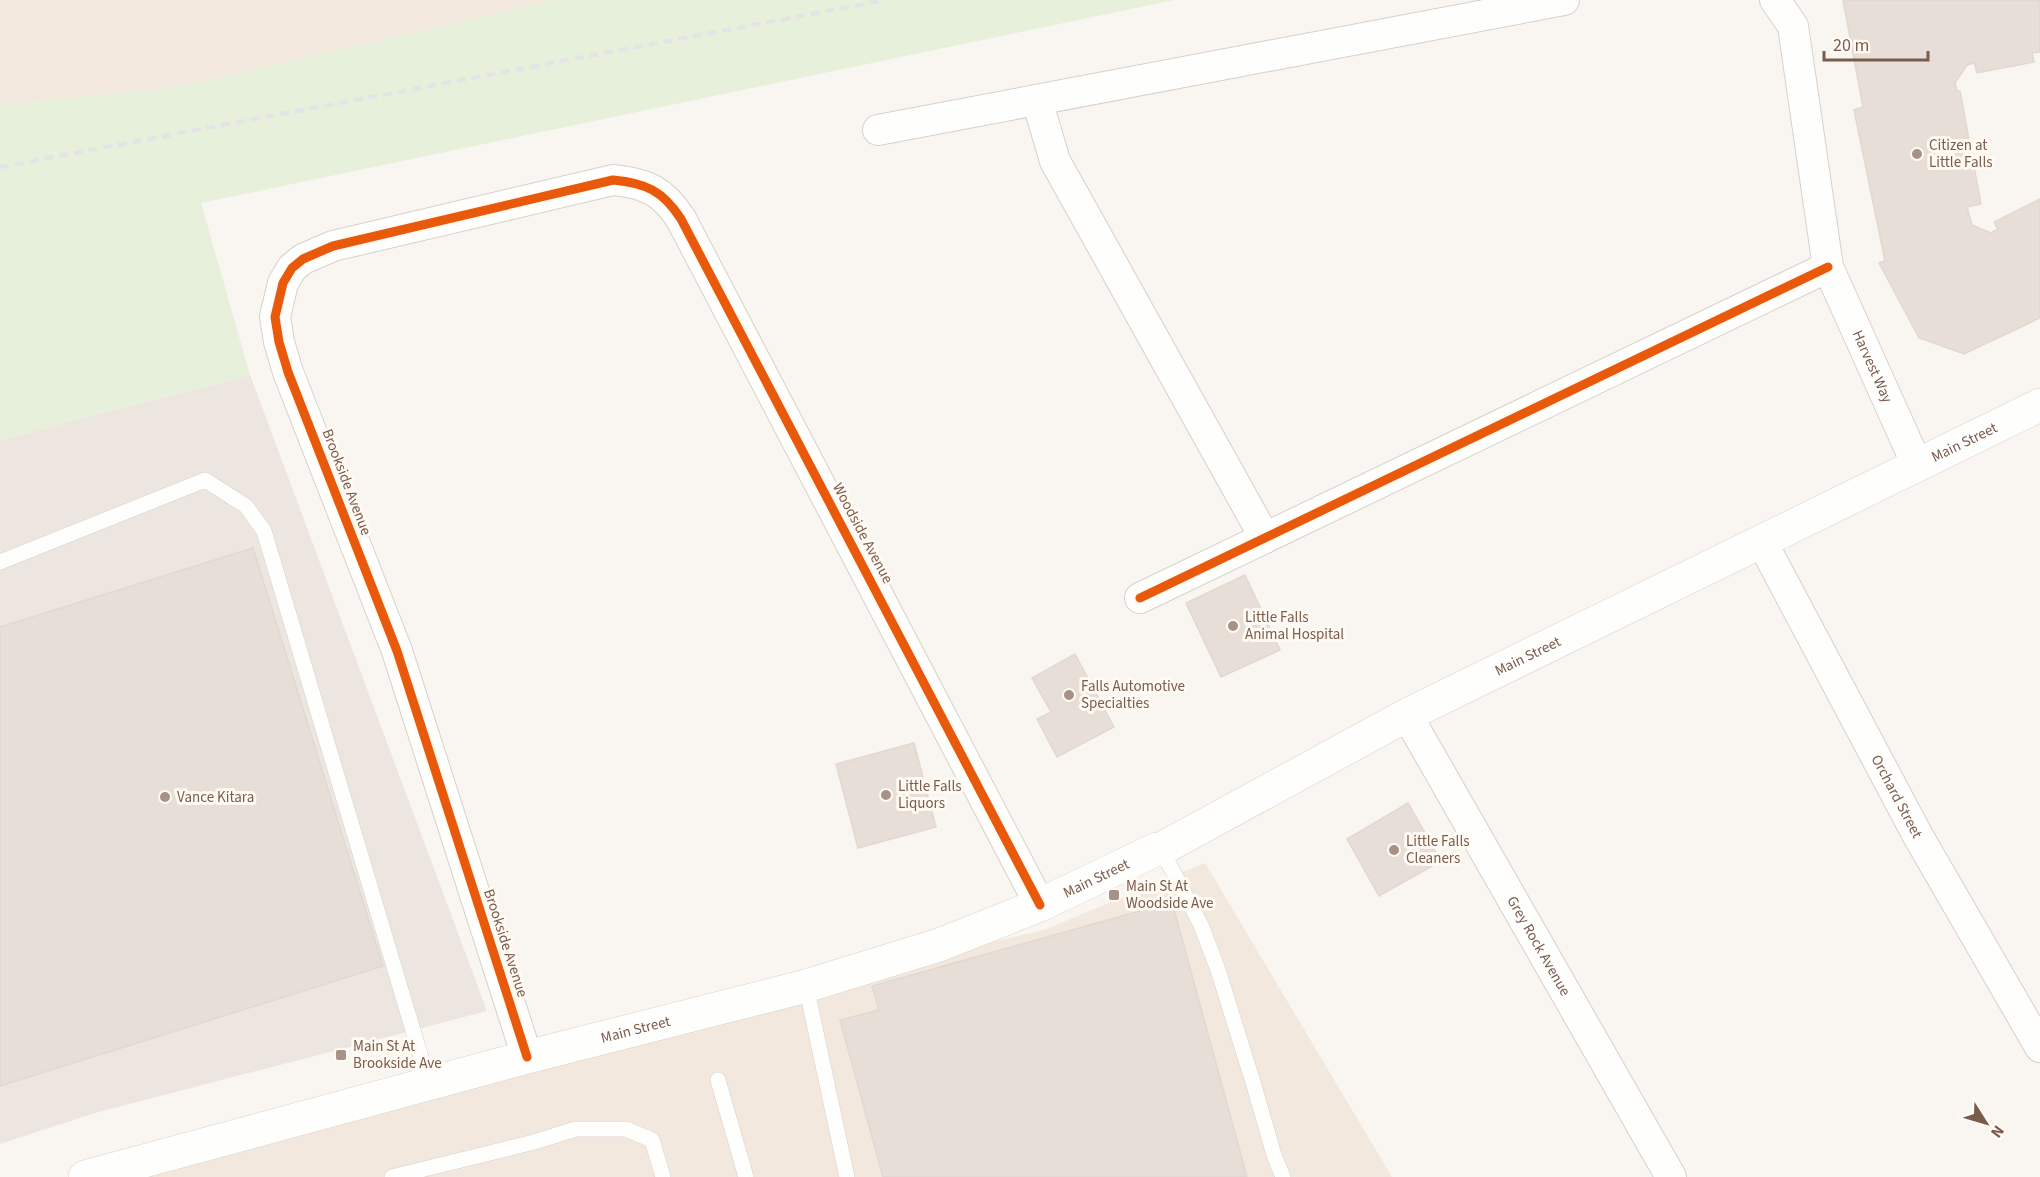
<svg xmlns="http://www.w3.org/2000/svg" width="2040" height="1177" viewBox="0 0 2040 1177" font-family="'Source Sans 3',sans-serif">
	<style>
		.residential { fill: #f2e8de }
		.industrial { fill: #ede5e0 }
		.green { fill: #e7f0db }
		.building { fill: #e6ded7; stroke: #e2d8d2; stroke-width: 1.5 }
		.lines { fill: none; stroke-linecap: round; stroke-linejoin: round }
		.lane-casing { stroke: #d7d1cb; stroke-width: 16 }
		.street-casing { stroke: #d7d1cb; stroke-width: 32 }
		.secondary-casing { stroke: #d9d2cb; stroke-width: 34 }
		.lane { stroke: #fefefd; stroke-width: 15 }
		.street { stroke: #fefefd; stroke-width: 30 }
		.secondary { stroke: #fefefd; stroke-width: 33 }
		.rail { stroke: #e6e3e7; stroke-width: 4.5; stroke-dasharray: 9 6; stroke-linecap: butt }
		.cycleway-casing { stroke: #fffaf3; stroke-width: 13 }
		.cycleway { stroke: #e8590c; stroke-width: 9 }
		.poi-dot { fill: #a69286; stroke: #fffaf3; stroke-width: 2 }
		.labels { text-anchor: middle; stroke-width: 6; stroke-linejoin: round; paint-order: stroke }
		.poi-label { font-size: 15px; fill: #7a5c4d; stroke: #fffaf3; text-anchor: start }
		.street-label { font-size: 15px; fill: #7a5c4d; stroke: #fffaf3 }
	</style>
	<rect width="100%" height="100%" fill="#f9f5f0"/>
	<!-- residential -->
	<path class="residential" d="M0 0H555L178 87 0 105Z
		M1205 863 1392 1177H116L806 986 1044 930Z"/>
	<!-- industrial -->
	<path class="industrial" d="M250 375 487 1011 95 1113 0 1144V440Z"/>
	<!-- green -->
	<path class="green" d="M555 0H1174L201 203 250 375 0 440V105L178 87Z"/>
	<!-- building -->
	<path class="building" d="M1843 0H2040V52L2032 53 2034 62 1977 73 1974 63 1967 65 1955 83 1957 91H1960L1981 204 1967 207 1972 225 1991 233 1998 229 1994 222 2040 199V318L1964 354 1919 338 1879 263 1885 261 1854 110 1863 107Z
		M253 548 383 966 0 1086V627Z
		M1245 575 1280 650 1221 677 1186 603Z
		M1075 654 1114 727 1057 757 1037 719 1051 712 1032 678Z
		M914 743 936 827 858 848 836 764Z
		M1408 803 1441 861 1379 896 1347 839Z
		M1172 902 1247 1177H883L840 1020 879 1010 872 986Z"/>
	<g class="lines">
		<defs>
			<path id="lane" d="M0 562 205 480 246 506 264 531 429 1084
				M1161 849 1201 925 1218 970 1253 1082 1274 1155 1283 1177
				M806 986 847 1177
				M718 1080 746 1177
				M392 1177 534 1142 576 1129H626L652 1140 663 1177"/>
			<g id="street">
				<path id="s1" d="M1775 0 1793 26 1828 267 1917 465"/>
				<path d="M1037 100 1055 161 1265 538"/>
				<path d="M878 130 1564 0"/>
				<path id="s2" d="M1762 542 1918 836 2040 1047"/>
				<path d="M1140 598 1828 267"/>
				<path id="s3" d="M1407 715 1671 1177"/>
				<path d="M527 1057 397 651 288 372 279 342 275 317 283 283 292 268 303 259 333 246 613 180C646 183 663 191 681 219L1040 905"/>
			</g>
			<g id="secondary">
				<path id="s4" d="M85 1177 527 1057 806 986 939 945 1040 905 1157 849H1161L1407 715 2040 405"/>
			</g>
		</defs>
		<!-- lane casing -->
		<use href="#lane" class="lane-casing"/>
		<!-- street casing -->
		<use href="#street" class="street-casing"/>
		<!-- secondary casing -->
		<use href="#secondary" class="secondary-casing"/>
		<!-- lane -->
		<use href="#lane" class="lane"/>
		<!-- street -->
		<use href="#street" class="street"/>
		<!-- secondary -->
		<use href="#secondary" class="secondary"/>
		<!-- rail -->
		<path class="rail" d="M0 167 886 0"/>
		<defs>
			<path id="cycleway" d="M1140 598 1828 267
				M527 1057 397 651 288 372 279 342 275 317 283 283 292 268 303 259 333 246 613 180C646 183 663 191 681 219L1040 905"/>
		</defs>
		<!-- cycleway casing -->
		<use href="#cycleway" class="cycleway-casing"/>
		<!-- cycleway -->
		<use href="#cycleway" class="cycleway"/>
	</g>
	<!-- markers -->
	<g class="poi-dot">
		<circle cx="1917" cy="154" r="6"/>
		<circle cx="1233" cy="626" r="6"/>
		<circle cx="1069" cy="695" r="6"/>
		<circle cx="886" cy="795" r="6"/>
		<circle cx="165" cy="797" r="6"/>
		<circle cx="1394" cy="850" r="6"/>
		<rect x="1108" y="889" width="12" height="12" rx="3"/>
		<rect x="335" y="1049" width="12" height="12" rx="3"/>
	</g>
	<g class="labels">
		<!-- poi labels -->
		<g class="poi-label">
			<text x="1929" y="150">Citizen at<tspan x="1929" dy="17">Little Falls</tspan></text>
			<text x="1245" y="622">Little Falls<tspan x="1245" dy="17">Animal Hospital</tspan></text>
			<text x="1081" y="691">Falls Automotive<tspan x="1081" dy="17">Specialties</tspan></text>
			<text x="898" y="791">Little Falls<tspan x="898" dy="17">Liquors</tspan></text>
			<text x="177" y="802">Vance Kitara</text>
			<text x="1406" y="846">Little Falls<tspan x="1406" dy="17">Cleaners</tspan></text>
			<text x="1126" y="891">Main St At<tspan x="1126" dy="17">Woodside Ave</tspan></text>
			<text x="353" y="1051">Main St At<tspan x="353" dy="17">Brookside Ave</tspan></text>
		</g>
		<!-- street labels -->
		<g class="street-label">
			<text dy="5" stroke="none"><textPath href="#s1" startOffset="384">Harvest Way</textPath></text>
			<text dy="5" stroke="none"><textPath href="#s4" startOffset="2028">Main Street</textPath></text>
			<text transform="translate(347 482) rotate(69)" y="5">Brookside Avenue</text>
			<text transform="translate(863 533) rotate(62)" y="5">Woodside Avenue</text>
			<text dy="5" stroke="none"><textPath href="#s4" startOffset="1542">Main Street</textPath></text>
			<text dy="5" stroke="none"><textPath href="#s2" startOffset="288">Orchard Street</textPath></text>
			<text dy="5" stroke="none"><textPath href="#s4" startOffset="1056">Main Street</textPath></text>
			<text transform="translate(506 943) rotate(72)" y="5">Brookside Avenue</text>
			<text dy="5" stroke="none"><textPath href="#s3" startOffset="266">Grey Rock Avenue</textPath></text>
			<text dy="5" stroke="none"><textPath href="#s4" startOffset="570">Main Street</textPath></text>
		</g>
	</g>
	<!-- north arrow -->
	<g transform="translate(1986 1123) rotate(127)" stroke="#fffaf3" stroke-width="4.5" paint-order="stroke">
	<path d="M0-4.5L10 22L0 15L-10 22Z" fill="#7a5c4d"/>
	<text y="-9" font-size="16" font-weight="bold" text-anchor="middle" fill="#7a5c4d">N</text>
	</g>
	<!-- scale -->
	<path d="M1824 51v9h104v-9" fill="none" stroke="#7a5c4d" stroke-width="3"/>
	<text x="1833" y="51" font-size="18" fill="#7a5c4d" stroke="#fffaf3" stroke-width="4.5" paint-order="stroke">20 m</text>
</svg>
